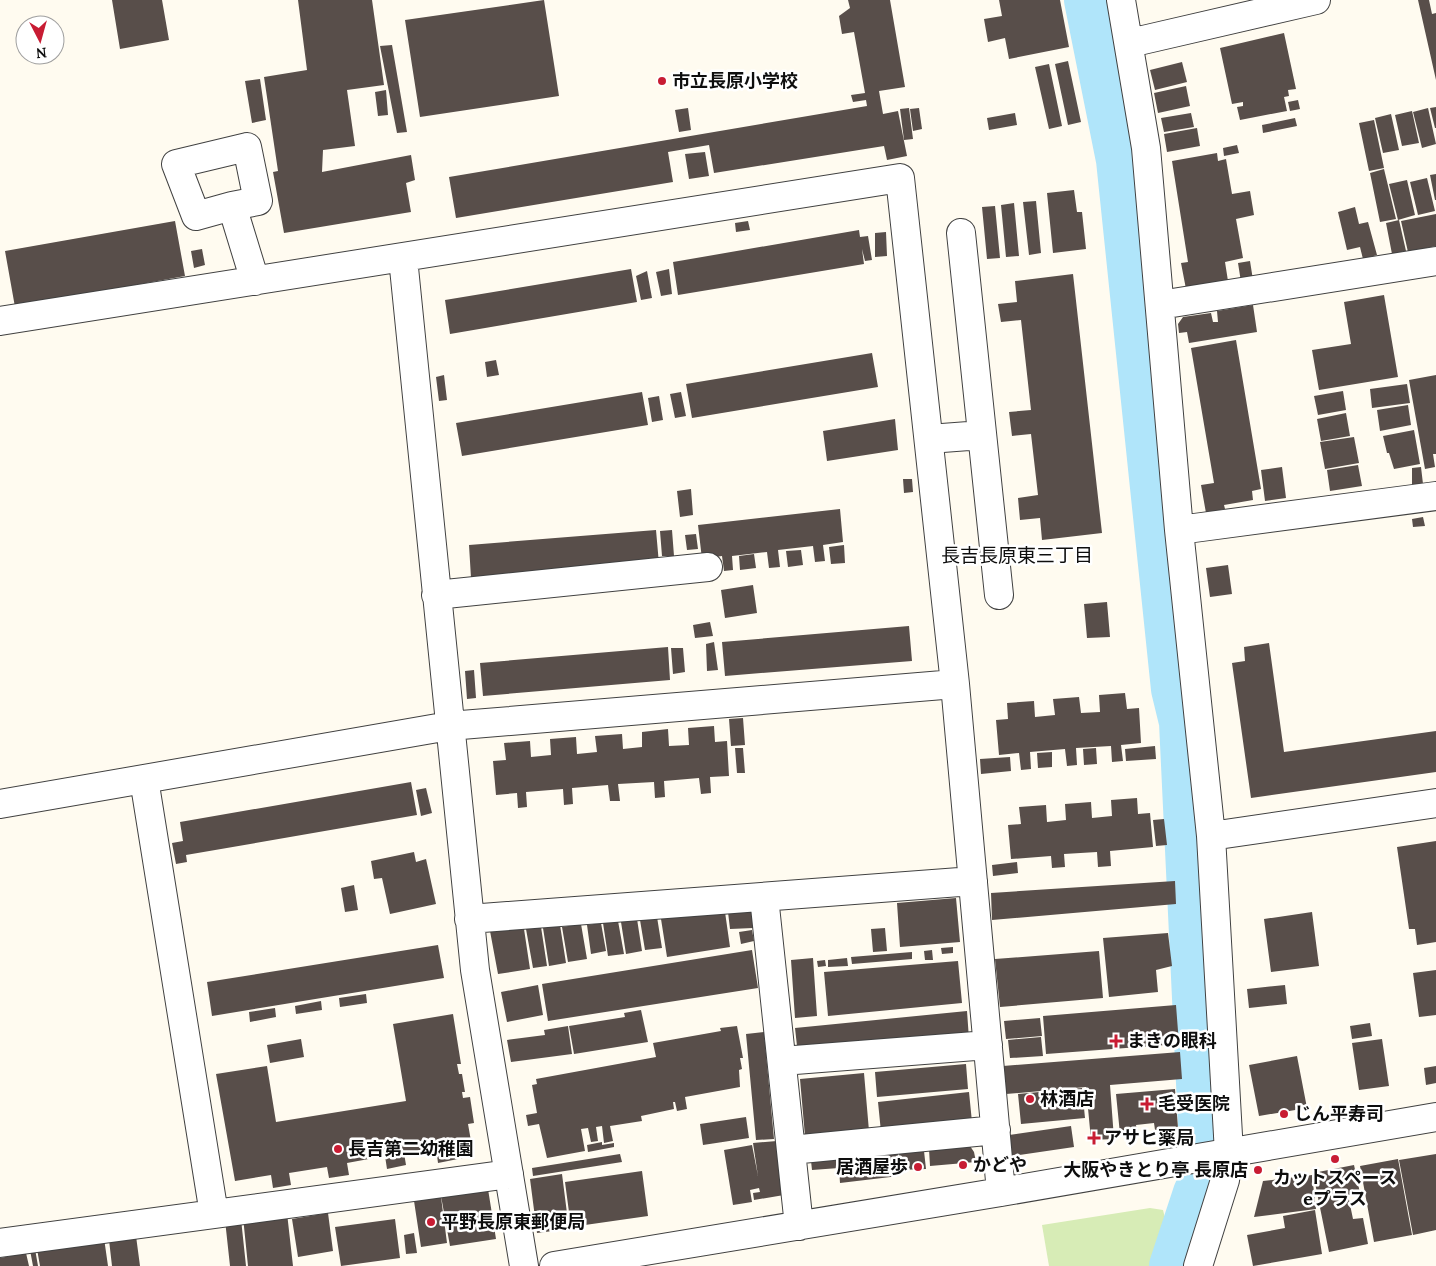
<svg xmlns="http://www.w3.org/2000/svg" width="1436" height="1266" viewBox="0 0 1436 1266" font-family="Lora,'Noto Sans JP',serif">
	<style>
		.green { fill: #d7ecb6 }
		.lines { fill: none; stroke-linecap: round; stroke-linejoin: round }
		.river { stroke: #b0e5fa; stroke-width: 48 }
		.building { fill: #584e4a }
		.minor-casing { stroke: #414141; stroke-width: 30 }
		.minor { stroke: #fff; stroke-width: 28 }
		.poi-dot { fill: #c81c33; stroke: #fff; stroke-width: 2 }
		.labels { text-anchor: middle; stroke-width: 5; stroke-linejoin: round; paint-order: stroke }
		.poi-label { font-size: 18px; font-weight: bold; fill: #0e0e0e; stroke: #fff; text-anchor: start }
		.neighbourhood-label { font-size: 19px; fill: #0e0e0e; stroke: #fff }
	</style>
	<rect width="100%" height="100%" fill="#fffbf0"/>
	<!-- green -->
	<path class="green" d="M1150 1208 1163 1210 1166 1222 1152 1266H1049L1042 1225Z"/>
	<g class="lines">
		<!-- river -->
		<path class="river" d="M1088 0 1120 160 1175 689 1183 722 1202 1125
			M1173 1266 1197 1193"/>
	</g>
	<!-- building -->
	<path class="building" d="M112 0H162L169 40 120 49Z
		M298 0H372L384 85 347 90 355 146 323 150 322 172 411 155 415 180 406 183 411 212 284 233 273 172 278 171 264 77 307 70Z
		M544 0 559 96 420 117 405 20Z
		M848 0H890L905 87 879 91 883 114 898 111 907 156 887 160 884 146 714 173 709 145 668 152 673 182 456 218 449 177 867 106 866 100 853 102 851 95 865 93 854 32 842 34 839 16 850 8Z
		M999 0H1060L1069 47 1009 59 1005 38 988 42 984 19 1002 16Z
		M1418 0H1429L1432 14 1436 13V80Z
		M1284 33 1296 89 1288 90 1289 96 1284 97 1287 111 1240 120 1237 107 1243 106V102L1232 104 1220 48Z
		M392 45 407 132 397 133 380 46Z
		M1068 61 1081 122 1068 125 1055 64Z
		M1182 62 1187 82 1155 90 1150 70Z
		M1049 64 1062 126 1049 129 1035 67Z
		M260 79 266 120 252 123 245 81Z
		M1186 86 1190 106 1158 113 1154 93Z
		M386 90 388 115 378 116 375 92Z
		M1298 100 1300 109 1290 111 1288 102Z
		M1436 107V128H1435L1430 108Z
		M688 108 691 130 679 132 675 110Z
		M909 108 913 139 904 140 900 109Z
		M919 108 922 129 913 131 910 109Z
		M1428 108 1436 144 1422 148 1413 112Z
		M1412 111 1419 143 1402 146 1395 115Z
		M1015 113 1017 125 989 130 987 118Z
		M1191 113 1194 127 1164 132 1161 118Z
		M1391 114 1399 150 1383 153 1375 118Z
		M1295 118 1297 126 1263 133 1262 125Z
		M1374 120 1384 168 1369 171 1359 123Z
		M1197 128 1200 146 1167 152 1164 134Z
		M1237 145 1239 153 1224 156 1223 148Z
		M705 152 709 176 689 179 685 154Z
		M1217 153 1218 161 1226 159 1232 194 1250 191 1254 215 1236 219 1243 258 1225 262 1228 281 1186 289 1181 263 1188 262 1172 161Z
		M1384 169 1396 219 1380 222 1370 173Z
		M1436 174V200H1435L1430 175Z
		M1427 178 1435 211 1418 215 1410 182Z
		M1407 180 1415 215 1398 220 1389 184Z
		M1074 190 1077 212H1082L1086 249 1053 253 1047 193Z
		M1036 201 1041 253 1029 255 1023 202Z
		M1014 203 1019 256 1006 257 1001 205Z
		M995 206 1000 258 987 259 982 207Z
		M1355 207 1359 224 1368 222 1377 255 1363 259 1360 247 1347 250 1338 212Z
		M1436 214V246L1408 252 1401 221Z
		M1399 220 1406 251 1392 254 1386 223Z
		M175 221 185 276 15 307 5 251Z
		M748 221 750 230 736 232 735 223Z
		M859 230 860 237 868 236 872 260 865 261 862 249 864 264 678 295 673 262Z
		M886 232 887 256 875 257V233Z
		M202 249 205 265 194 268 191 251Z
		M1250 261 1253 280 1241 282 1238 263Z
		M631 269 637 302 450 334 445 300Z
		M669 269 672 294 661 296 656 272Z
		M647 271 652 298 641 300 636 276Z
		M1073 274 1102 533 1042 540 1040 518 1020 520 1018 498 1038 495 1031 434 1012 436 1009 412 1031 410 1021 320 1001 322 998 304 1017 302 1015 281Z
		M1384 295 1398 377 1319 390 1312 350 1351 344 1344 302Z
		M1253 305 1257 332 1189 343 1187 332 1179 333 1178 324 1183 317 1211 313 1213 322H1218L1217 311Z
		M1236 340 1261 489 1252 491 1253 500 1224 505 1225 509 1206 513 1201 485 1214 483 1191 348Z
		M872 353 878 387 692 418 686 384Z
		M496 360 499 375 487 377 485 362Z
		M444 375 447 400 439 401 436 377Z
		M1436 375V454H1433L1435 467 1425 469 1409 380Z
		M1407 384 1410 403 1372 408 1370 389Z
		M1343 391 1346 410 1318 415 1314 396Z
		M642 392 648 425 462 456 456 423Z
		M681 392 686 416 675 418 670 394Z
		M659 396 663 420 652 422 648 398Z
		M1408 405 1411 425 1380 431 1377 410Z
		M1346 413 1350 436 1321 441 1317 419Z
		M895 419 898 450 827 461 823 431Z
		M1414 430 1420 464 1394 469 1389 453H1387L1383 436Z
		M1354 437 1359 463 1325 469 1320 442Z
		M1358 465 1362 486 1330 491 1327 470Z
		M1282 467 1286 498 1265 501 1261 470Z
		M1421 467 1423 484 1412 485V468Z
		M903 479H912L913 492 904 493Z
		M691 489 693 515 680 517 677 491Z
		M840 509 843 542 823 545 825 561 815 562 813 546 778 550 780 567 769 568 767 552 732 556 733 570 724 571 722 556 702 559 698 525Z
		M1423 517 1425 526 1413 527 1412 519Z
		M656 530 659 564 471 578 469 545Z
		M672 530 674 556H662L660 531Z
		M696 534 698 549 687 550 685 535Z
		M844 545 845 563 831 564 829 547Z
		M801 550 803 565 788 567 786 551Z
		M754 554 756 568 740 570 739 556Z
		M1228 565 1232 594 1210 597 1206 568Z
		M753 585 757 613 725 618 721 590Z
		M1107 602 1110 637 1087 638 1084 604Z
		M710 622 713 636 695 638 693 625Z
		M909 626 912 661 725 676 722 642Z
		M714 642 718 670 707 671 706 644Z
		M1269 643 1284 752 1436 731V772L1251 798 1232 663 1245 661 1244 647Z
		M668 647 670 680 483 696 480 663Z
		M671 648H683L685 672 673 674Z
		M474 670 476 698 467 699 465 671Z
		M1125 693 1127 709 1139 708 1141 743 1121 745 1123 761 1112 762 1111 746 1076 748 1077 765 1067 766 1065 749 1030 752 1031 769 1021 770 1019 753 999 755 996 720 1008 719 1007 703 1034 701 1035 717 1055 715 1053 699 1079 697 1081 713 1100 712 1099 695Z
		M743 718 745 745 731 746 729 719Z
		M714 726 715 742 727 741 729 776 710 777 711 793 701 794 699 778 664 781 665 797 655 798 654 782 618 784 620 801H610L608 785 572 788 573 804 564 805 563 789 526 792 527 807 518 808 517 793 496 795 493 761 506 760 504 743 530 741 531 757 551 755 550 739 576 737 577 754 597 752 595 736 622 734 623 749 642 747V732L668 729 669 746 689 745 688 728Z
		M1155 746 1156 759 1126 761 1125 749Z
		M735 748H743L745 773H737Z
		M1096 748 1097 764 1084 765 1083 749Z
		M1052 752V767L1038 768 1037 753Z
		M1010 757 1011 771 981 774 980 759Z
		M411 782 417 815 186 855 187 862 176 864 172 843 183 841 180 822Z
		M426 788 432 813 421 816 416 790Z
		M1137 798 1138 814 1150 813 1153 847 1110 851 1111 866 1098 867 1097 852 1064 854 1065 867 1052 868 1051 856 1011 859 1008 825 1021 824 1019 807 1046 805 1047 822 1066 820 1065 804 1091 802 1092 818 1112 816 1111 800Z
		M1164 819 1167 845 1156 846 1153 820Z
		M1436 841V942L1417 945 1415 929H1409L1397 847Z
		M414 852 416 862 426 859 436 904 390 914 382 878 374 879 371 861Z
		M1017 862 1018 873 993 876 992 865Z
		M1175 881 1176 904 992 920 991 893Z
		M354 885 358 910 345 912 341 888Z
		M956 898 960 942 900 947 897 903Z
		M752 910 753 928 730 929 728 912Z
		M705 912H725L730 947 667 957 661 919Z
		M1312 912 1319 966 1271 972 1264 919Z
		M657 917 662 948 645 950 640 920Z
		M637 919 642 951 626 954 621 922Z
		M618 921 624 954 608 956 603 923Z
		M601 923 606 951 591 954 587 925Z
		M581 924 587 959 568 962 562 927Z
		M560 925 566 963 549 966 543 928Z
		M541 927 547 966 533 968 526 929Z
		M885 928 887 951 873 952 871 929Z
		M524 929 530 969 498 974 490 931Z
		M752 930 754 941 741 944 739 932Z
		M1168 933 1172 966 1156 970 1158 992 1109 997 1103 938Z
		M438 945 444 978 212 1016 207 982Z
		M953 947V953L942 954 941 948Z
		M752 950 758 988 548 1021 542 984Z
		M932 950 933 960H925L924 951Z
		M1099 951 1103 998 1000 1007 995 959Z
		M912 952V959L852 964 851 957Z
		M813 958 817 1016 795 1018 791 960Z
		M847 958 848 966 828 967V960Z
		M825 960 826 966 818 967 817 961Z
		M958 961 962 1003 828 1016 824 972Z
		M1436 970V1015L1419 1017 1413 973Z
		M538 985 543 1015 507 1022 501 992Z
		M1285 985 1287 1004 1249 1008 1247 989Z
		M366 994 367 1003 340 1007 339 998Z
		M321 1001 322 1010 296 1014 295 1006Z
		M1176 1005 1179 1044 1046 1054 1043 1016Z
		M275 1008 276 1017 250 1022 249 1012Z
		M641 1010 648 1042 574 1054 569 1026 625 1017 624 1013Z
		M967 1011 969 1039 797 1046 795 1028Z
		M453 1014 461 1064H457L459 1074H462L465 1092H462L463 1098 470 1097 474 1123 468 1124 471 1141 461 1143 463 1158 438 1163 436 1148 404 1153 406 1165 387 1169 385 1156 347 1163 349 1175 329 1178 327 1167 289 1173 291 1185 273 1188 271 1175 235 1181 216 1074 267 1066 276 1122 406 1101 393 1024Z
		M1040 1018 1042 1036 1006 1039 1004 1021Z
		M1370 1023 1372 1036 1352 1039 1350 1026Z
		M568 1026 572 1054 511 1062 507 1040 545 1035 544 1030Z
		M737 1026 743 1058H740L742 1069 739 1070 740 1087 685 1097 687 1109 677 1111 675 1102H673L674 1109 641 1116 642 1121 610 1126 613 1141 604 1143 602 1126 596 1127 598 1141 591 1142 588 1128 581 1129 585 1151 547 1158 539 1124 528 1126 526 1115 537 1113 532 1085 537 1084 536 1079 656 1057 653 1043 721 1031 720 1028Z
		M764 1032 774 1139 756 1140 746 1034Z
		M1041 1037 1043 1056 1010 1058 1008 1040Z
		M301 1039 304 1057 270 1063 267 1045Z
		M1382 1039 1389 1086 1359 1090 1352 1043Z
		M1180 1052 1182 1079 1110 1085 1114 1139 1091 1140 1086 1087 1006 1094 1003 1066Z
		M1297 1056 1307 1108 1259 1116 1249 1065Z
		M966 1064 968 1089 877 1097 875 1072Z
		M1436 1066V1083L1426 1085 1424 1068Z
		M864 1073 869 1131 805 1136 800 1079Z
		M1082 1088 1085 1118 1021 1124 1018 1094Z
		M1175 1089 1178 1128 1155 1130 1154 1123 1136 1125 1137 1133 1120 1134 1116 1094Z
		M969 1092 972 1122 881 1132 878 1102Z
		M746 1117 749 1138 703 1145 700 1124Z
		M1071 1126 1074 1147 1012 1156 1009 1135Z
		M777 1141 784 1195 754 1200 753 1193 760 1192 759 1188 750 1190 752 1202 733 1205 724 1150 752 1145 758 1176 753 1143Z
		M602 1142V1145L614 1143V1147L588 1152 587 1145Z
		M970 1146 974 1152 976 1162 930 1166 929 1149Z
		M924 1151 926 1169 900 1170 899 1152Z
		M898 1152 899 1176 840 1183 839 1168 812 1170 811 1161Z
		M620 1154 622 1162 533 1176 532 1168Z
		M1436 1154V1230L1413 1235 1399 1160Z
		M1398 1159 1412 1235 1374 1242 1360 1166Z
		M1354 1165 1360 1193 1348 1195 1353 1219 1363 1218 1368 1244 1329 1252 1313 1173Z
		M642 1171 648 1216 571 1227 565 1182Z
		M562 1174 569 1229 537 1233 530 1179Z
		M1312 1175 1316 1209 1254 1217 1263 1181Z
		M488 1189 496 1239 450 1246 441 1196Z
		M441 1197 447 1243 421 1247 414 1201Z
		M1315 1210 1322 1254 1253 1266 1247 1235 1285 1228 1283 1216Z
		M287 1213 293 1266H248L243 1217Z
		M328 1213 333 1251 298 1257 292 1219Z
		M241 1219 246 1266H230L225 1220Z
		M395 1219 400 1258 341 1266 335 1227Z
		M414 1233 417 1253 406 1254 404 1235Z
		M136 1236 140 1266H112L109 1240Z
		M104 1238 108 1266H40L37 1249Z
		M35 1249 38 1266H33L30 1250Z
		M26 1253 29 1266H0V1258Z"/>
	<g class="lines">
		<defs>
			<path id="minor" d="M1121 0 1146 148 1179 530 1211 836 1229 1153 1225 1180 1198 1266
				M1130 43 1316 0
				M232 206 258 201 247 147 176 164 196 216 232 206 255 281
				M961 233 999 595
				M403 258 475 970 524 1266
				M1160 305 1436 261
				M0 321 900 178 955 684 1001 1192
				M929 439 982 435
				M1179 530 1436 496
				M436 595 708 567
				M144 779 214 1214
				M0 804 449 726 955 684
				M1211 836 1436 803
				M764 897 799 1226
				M469 919 973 881
				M782 1061 988 1045
				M791 1150 996 1130
				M0 1243 509 1174
				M554 1266 1001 1192 1436 1117"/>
		</defs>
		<!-- minor casing -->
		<use href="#minor" class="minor-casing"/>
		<!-- minor -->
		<use href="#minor" class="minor"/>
	</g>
	<!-- markers -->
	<g class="poi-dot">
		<circle cx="662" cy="81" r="5"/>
		<path d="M1113.5 1033.5h5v5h5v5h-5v5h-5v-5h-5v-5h5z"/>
		<circle cx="1030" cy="1099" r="5"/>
		<path d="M1144.5 1096.5h5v5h5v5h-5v5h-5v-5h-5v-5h5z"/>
		<circle cx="1284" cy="1114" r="5"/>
		<path d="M1091.5 1130.5h5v5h5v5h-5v5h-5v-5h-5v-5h5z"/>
		<circle cx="338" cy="1149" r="5"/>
		<circle cx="1335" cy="1159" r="5"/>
		<circle cx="963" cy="1165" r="5"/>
		<circle cx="918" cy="1167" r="5"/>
		<circle cx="1258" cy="1170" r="5"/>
		<circle cx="431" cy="1222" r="5"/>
	</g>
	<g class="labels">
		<!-- poi labels -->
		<g class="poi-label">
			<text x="672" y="87">市立長原小学校</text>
			<text x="1127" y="1047">まきの眼科</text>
			<text x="1040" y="1105">林酒店</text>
			<text x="1158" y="1110">毛受医院</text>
			<text x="1294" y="1120">じん平寿司</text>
			<text x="1104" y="1144">アサヒ薬局</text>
			<text x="348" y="1155">長吉第二幼稚園</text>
			<text x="973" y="1171">かどや</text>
			<text x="908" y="1173" text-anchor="end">居酒屋歩</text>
			<text x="1248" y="1176" text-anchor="end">大阪やきとり亭 長原店</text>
			<text x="1335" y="1184" text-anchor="middle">カットスペース<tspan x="1335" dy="21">eプラス</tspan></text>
			<text x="441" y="1228">平野長原東郵便局</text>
		</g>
		<!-- neighbourhood labels -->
		<g class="neighbourhood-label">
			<text x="1017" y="562">長吉長原東三丁目</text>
		</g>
	</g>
	<!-- north arrow -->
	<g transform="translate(40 40) rotate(174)"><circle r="24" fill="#ffffff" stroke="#9f9f9f"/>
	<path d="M0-4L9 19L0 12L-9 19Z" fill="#c81c33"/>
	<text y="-8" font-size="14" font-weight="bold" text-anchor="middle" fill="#0e0e0e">N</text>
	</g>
</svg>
